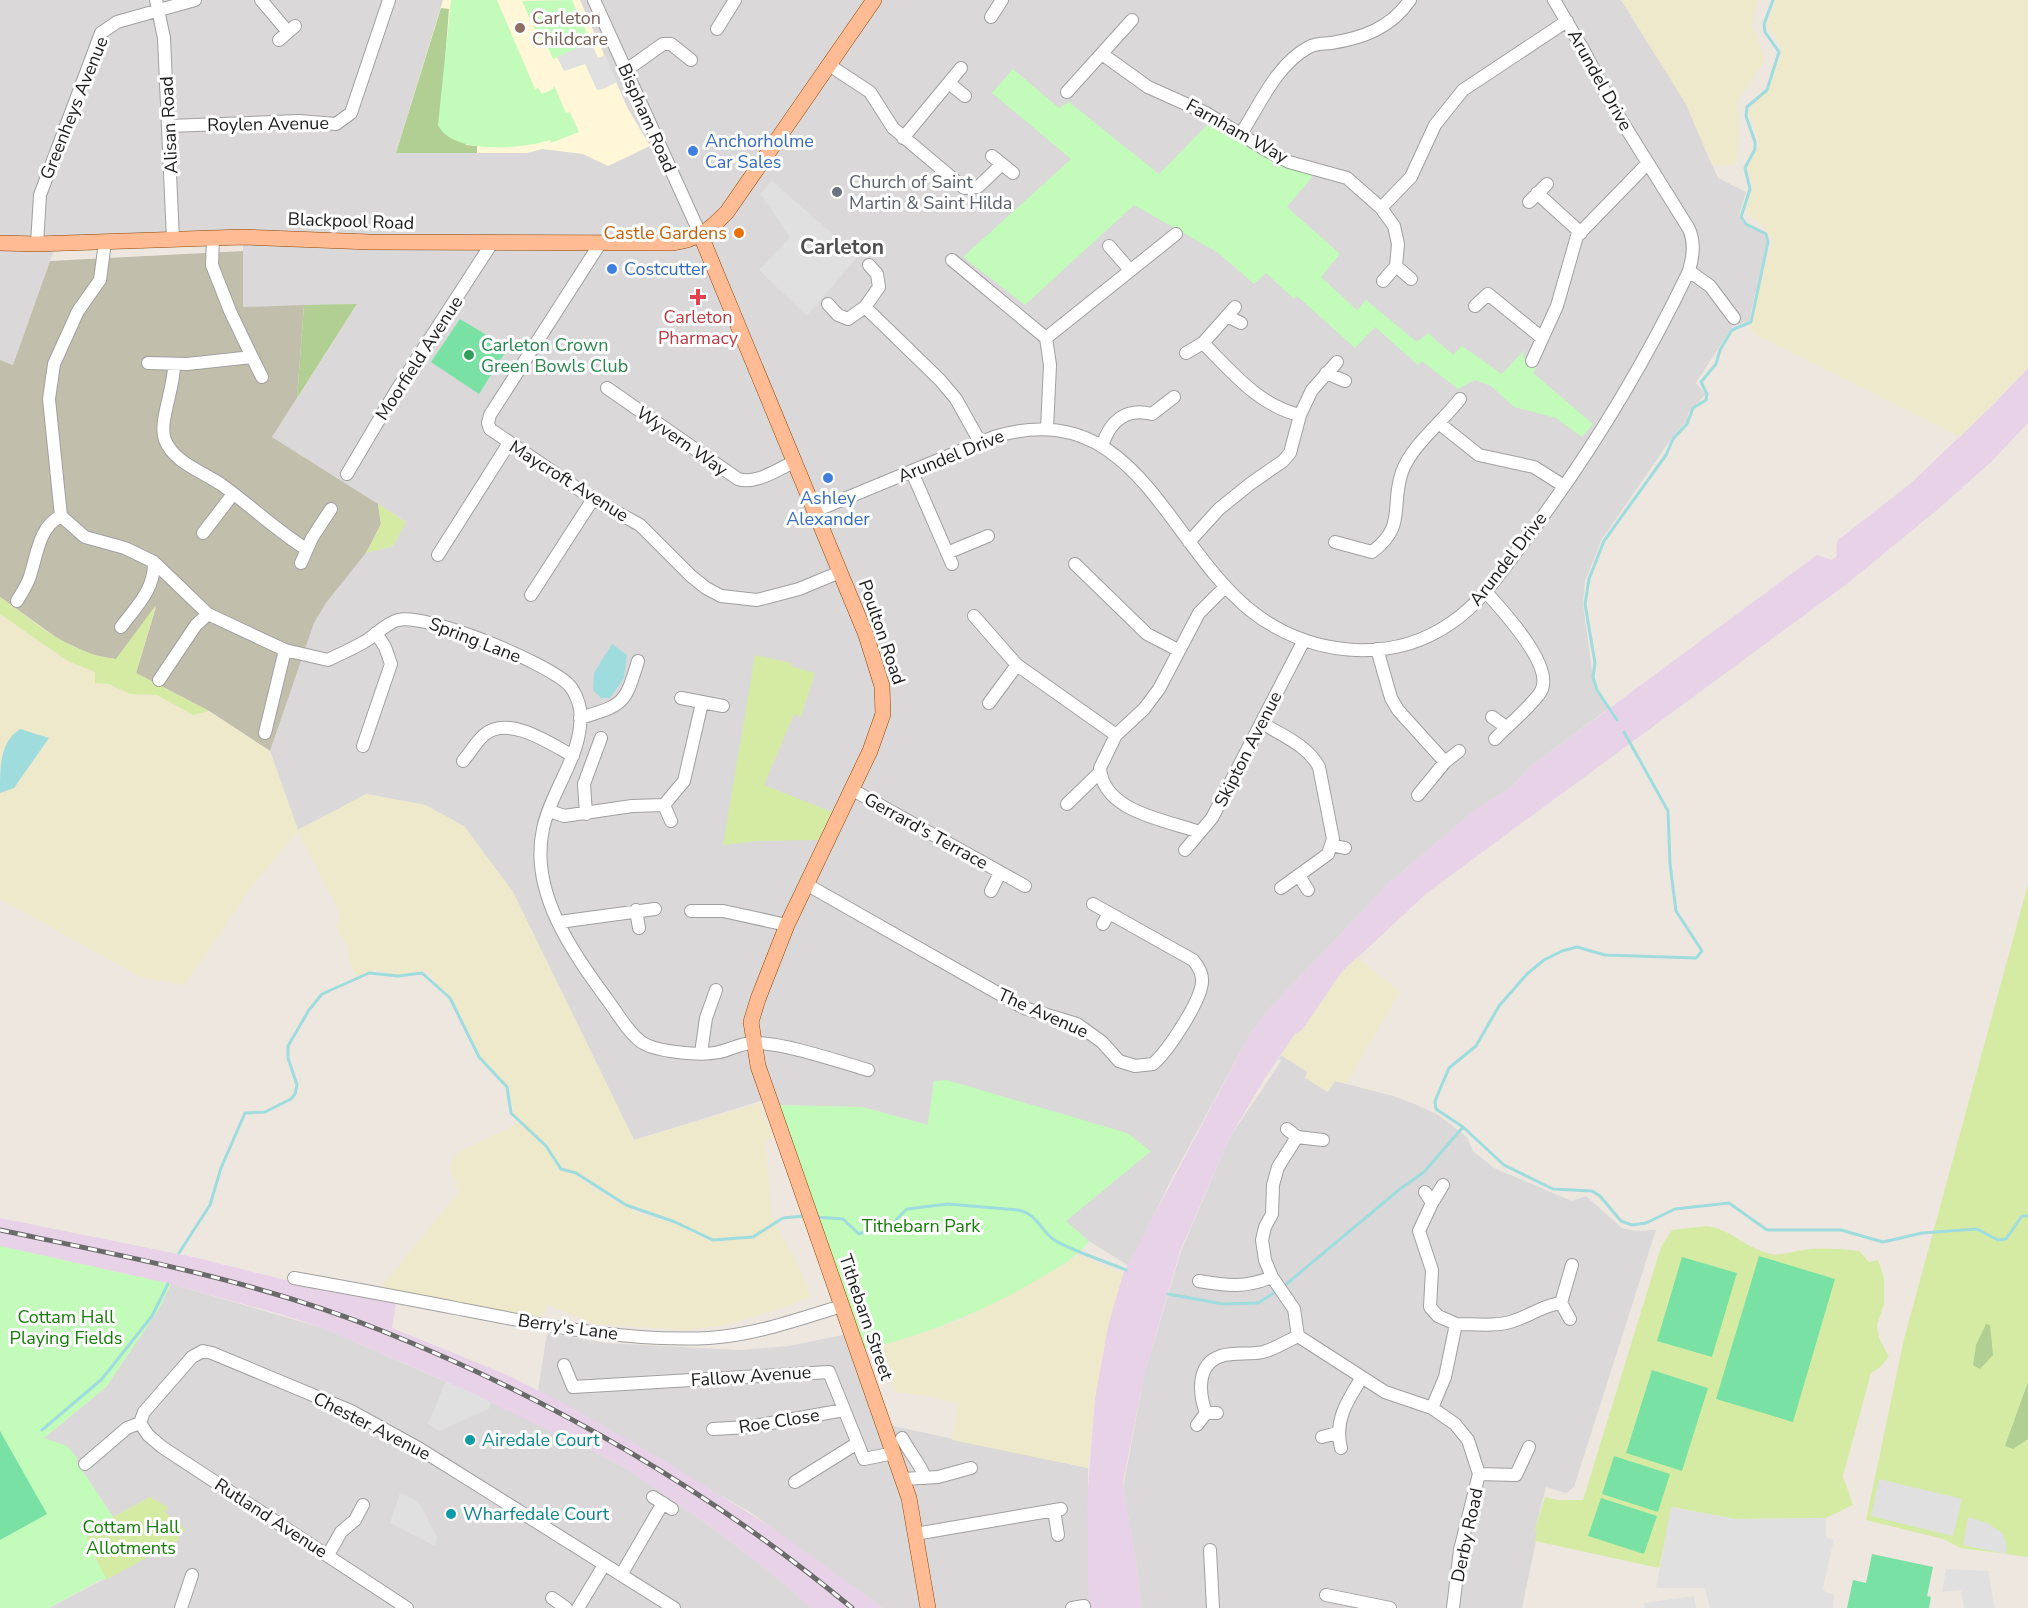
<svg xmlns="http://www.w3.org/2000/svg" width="2028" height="1608" viewBox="0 0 2028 1608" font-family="'Nunito Sans',sans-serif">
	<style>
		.residential { fill: #dad8d9 }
		.industrial { fill: #e7d2e7 }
		.education { fill: #fff7d8 }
		.construction { fill: #c2beac }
		.farmland { fill: #eee9ca }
		.grass { fill: #d5eba3 }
		.forest { fill: #b1cf93 }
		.park { fill: #c2fbba }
		.pitch { fill: #7ae1a5 }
		.parking { fill: #e0e0e0 }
		.water { fill: #9fdcde }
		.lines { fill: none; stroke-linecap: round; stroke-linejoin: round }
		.stream { stroke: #9fdcde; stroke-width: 3 }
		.minor-casing { stroke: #a0a0a0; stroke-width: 14 }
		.major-casing { stroke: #934500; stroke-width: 16 }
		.minor { stroke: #fff; stroke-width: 12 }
		.major { stroke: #ffbc94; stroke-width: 15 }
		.rail-casing { stroke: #6a6a6a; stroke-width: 5 }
		.rail { stroke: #fff; stroke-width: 3; stroke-dasharray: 9; stroke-linecap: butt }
		.education-dot { fill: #8d6e63; stroke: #fff; stroke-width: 2 }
		.shop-dot { fill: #3f7fe0; stroke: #fff; stroke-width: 2 }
		.worship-dot { fill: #6b7280; stroke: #fff; stroke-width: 2 }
		.food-dot { fill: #e8710a; stroke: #fff; stroke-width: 2 }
		.health-dot { fill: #e0444e; stroke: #fff; stroke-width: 2 }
		.leisure-dot { fill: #2e9e5b; stroke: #fff; stroke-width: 2 }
		.culture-dot { fill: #0f9aa8; stroke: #fff; stroke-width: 2 }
		.labels { text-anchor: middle; stroke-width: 6; stroke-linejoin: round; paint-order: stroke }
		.education-label { font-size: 18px; fill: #785e54; stroke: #fff; text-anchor: start }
		.street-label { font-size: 18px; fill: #1c1c1c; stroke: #fff }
		.shop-label { font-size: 18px; fill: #366cbe; stroke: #fff; text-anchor: start }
		.worship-label { font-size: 18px; fill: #5b616d; stroke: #fff; text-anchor: start }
		.food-label { font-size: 18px; fill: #c56008; stroke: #fff; text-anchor: end }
		.health-label { font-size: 18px; fill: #be3a42; stroke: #fff }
		.leisure-label { font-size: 18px; fill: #27864d; stroke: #fff; text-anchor: start }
		.park-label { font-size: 18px; fill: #157c07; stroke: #fff }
		.culture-label { font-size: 18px; fill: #0d838f; stroke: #fff; text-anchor: start }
		.quarter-label { font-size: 21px; font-weight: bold; fill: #4f4f4f; stroke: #fff }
	</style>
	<rect width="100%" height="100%" fill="#eee7e0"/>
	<!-- residential -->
	<path class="residential" d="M0 0H1621L1685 102 1718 178 1746 192 1739 215 1741 221 1763 234 1767 241 1749 321 1732 327 1696 383 1706 394 1688 413 1687 421 1671 439 1602 539 1585 581 1583 604 1593 677 1597 690 1609 708 1530 767 1509 789 1475 810 1390 882 1270 1008 1251 1032 1172 1178 1129 1266 1089 1241 1065 1221 1151 1151 934 1081 928 1125 862 1107 771 1105 767 1099 634 1140 513 892 464 826 425 805 367 794 298 830 270 751 284 708 314 623 326 603 366 553 393 546 406 522 272 437 357 305 243 307V238L56 244 13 365 0 360Z
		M1281 1055 1307 1072 1328 1092 1335 1081 1393 1096 1417 1105 1438 1115 1467 1137 1473 1151 1494 1168 1572 1201 1586 1196 1622 1228 1636 1231 1656 1230 1574 1487 1566 1493 1546 1487 1535 1530 1538 1531 1522 1608H1141L1137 1566 1123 1488 1144 1376 1181 1251 1230 1137 1281 1061 1279 1059Z
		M171 1284 323 1328 483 1398 595 1452 630 1471 717 1531 780 1580 811 1608H49L179 1540 165 1512 167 1508 150 1497 113 1517 76 1461 78 1459 44 1438 106 1387 159 1309Z
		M547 1333 606 1343 740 1350 789 1346 852 1333 884 1424 1088 1468 1089 1608H883L750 1512 538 1391Z"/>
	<!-- industrial -->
	<path class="industrial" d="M2028 368V423L1991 462 1937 510 1848 583 1427 893 1341 973 1302 1031 1295 1034 1265 1078 1230 1137 1180 1251 1144 1376 1124 1477 1123 1488 1137 1566 1141 1608H1089L1087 1503 1095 1398 1108 1326 1123 1274 1251 1032 1270 1008 1390 882 1475 810 1509 789 1530 767 1817 555 1832 560 1837 556 1836 546 1838 540 1910 484 1994 404Z
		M0 1218 193 1257 293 1282 396 1303 392 1328 505 1374 567 1405 667 1462 773 1528 883 1608H811L780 1580 717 1531 630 1471 595 1452 438 1378 323 1328 280 1314 167 1283 0 1246Z"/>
	<!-- education -->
	<path class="education" d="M443 0H580L628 109 650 146 608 166 583 154 542 149 527 153H396Z"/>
	<!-- construction -->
	<path class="construction" d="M243 251V307L304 305 297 398 272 437 378 504 381 524 366 553 326 603 314 623 270 751 209 711 136 673 156 607 116 659 95 656 60 640 0 597V360L13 365 50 261Z"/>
	<!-- farmland -->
	<path class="farmland" d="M1621 0H1758L1752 25 1765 60 1737 102 1739 133 1736 163 1730 166 1712 165 1686 104Z
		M1776 0H2028V368L1960 437 1755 334 1749 325 1753 321 1754 306 1773 241 1763 225 1749 216 1747 209 1753 185 1748 166 1759 145 1749 111 1755 102 1768 92 1782 51 1781 44 1767 26Z
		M0 614 68 661 96 672 95 683 109 684 130 694 157 695 192 715 209 711 270 751 298 830 366 794 425 805 464 826 513 892 634 1140 760 1103 772 1136 765 1142 771 1208 774 1222 754 1236 713 1239 678 1222 629 1205 576 1172 559 1166 547 1144 514 1115 509 1087 481 1057 457 1007 429 974 423 971 397 975 375 970 356 976 349 961 347 946 336 927 341 915 298 831 255 882 184 985 141 977 0 899Z
		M1357 957 1400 992 1346 1084 1335 1081 1328 1092 1305 1078 1307 1072 1281 1055 1295 1034 1302 1030 1341 973Z
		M519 1123 541 1142 560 1170 575 1175 599 1192 640 1214 675 1224 711 1242 754 1238 775 1224 800 1269 811 1296 791 1305 731 1324 688 1330 594 1324 548 1305 538 1324 376 1293 459 1192 450 1168 455 1154Z
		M1079 1255 1123 1274 1108 1326 1095 1398 1088 1468 952 1440 958 1404 929 1396 896 1392 880 1346 958 1321 1027 1286Z"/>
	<!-- grass -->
	<path class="grass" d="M378 504 406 522 393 546 366 553 381 524Z
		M0 597C36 623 70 654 116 659L156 605 136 673 209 711 193 715 157 695 130 694 109 684 95 683V672L68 661 0 614Z
		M755 655 791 663V666L815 673 801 717 794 714 764 785 832 812 818 840 759 841 723 845Z
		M2028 884V1557L1961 1548 1943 1539 1866 1520 1904 1339Z
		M1707 1226C1731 1229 1747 1249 1771 1254 1783 1256 1791 1251 1803 1250 1821 1247 1841 1249 1859 1251L1869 1262 1878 1260 1884 1278V1304L1877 1325 1879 1338 1889 1357 1879 1368 1871 1373 1843 1476 1853 1505 1826 1518 1735 1519 1672 1507 1659 1568 1535 1541 1537 1531 1535 1530 1545 1497 1558 1500H1583L1661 1247 1672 1230Z
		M150 1497 168 1507 165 1512 186 1530 179 1536V1540L106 1580 86 1537 113 1517Z"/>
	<!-- forest -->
	<path class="forest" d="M441 8 449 9 445 61 466 145 477 146V153H396Z
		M357 304 297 398 304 305Z
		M1986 1324 1990 1325 1993 1355 1980 1369 1973 1365 1976 1345Z
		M2028 1382V1439L2013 1449 2005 1446Z"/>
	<!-- park -->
	<path class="park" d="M451 0H497L535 89 538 88 542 94 553 89 554 85 566 113 570 112 579 132 551 143 550 140C523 149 452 155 438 125Z
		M572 0 591 42 553 59 543 38 539 39 522 1Z
		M1013 69 1059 108 1069 102 1159 174 1211 121 1286 166 1314 175 1287 207 1340 254 1321 277 1357 310 1366 300 1417 342 1428 333 1453 355 1462 346 1502 374 1524 350 1523 357 1536 367 1533 373 1593 424 1582 437 1556 418 1514 407 1491 386 1475 380 1458 389 1422 361 1418 365 1375 327 1355 348 1297 296 1294 299 1266 273 1254 284 1217 252 1134 205 1025 305 963 257 1071 159 992 93Z
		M947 1080 1127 1133 1151 1151 1066 1221 1089 1241C1077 1258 1060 1266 1042 1277 984 1312 923 1336 858 1351L771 1105 862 1107 928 1125 934 1081Z
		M0 1246 171 1284 159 1309 106 1387 44 1438 67 1446 78 1459 76 1461 113 1517 86 1537 106 1580 102 1579 49 1608H0Z"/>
	<!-- pitch -->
	<path class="pitch" d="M460 319 508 348 479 394 431 362Z
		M1759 1256 1835 1279 1793 1422 1716 1399Z
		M1682 1257 1737 1273 1712 1357 1657 1341Z
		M1652 1370 1708 1388 1682 1471 1626 1453Z
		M0 1431 47 1514 0 1540Z
		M1614 1456 1670 1474 1658 1512 1602 1494Z
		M1601 1498 1657 1516 1644 1554 1588 1536Z
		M1872 1554 1933 1567 1927 1596 1931 1597 1929 1608H1847L1853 1580 1866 1583Z"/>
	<!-- parking -->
	<path class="parking" d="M591 42 598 58 605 55 617 82 603 89 597 90 585 64 564 71 557 57Z
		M772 181 858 256 807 316 759 270 790 237 760 194Z
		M446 1381 491 1402 489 1409 439 1431 428 1424Z
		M1879 1479 1962 1499 1953 1536 1871 1516Z
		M400 1493 419 1502 437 1538 435 1546 390 1523Z
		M1671 1507 1735 1519 1826 1518V1538L1834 1539 1823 1588 1825 1592 1834 1594 1833 1608H1710L1705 1588H1656Z
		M1968 1517 1989 1524 2003 1534 2007 1548 2006 1554 1963 1545Z
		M1946 1569 1988 1571 1995 1608H1964L1961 1590 1942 1592Z
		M1694 1596 1696 1608H1645L1644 1603Z"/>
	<!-- water -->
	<path class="water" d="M612 644 627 655 624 678 610 698H601L593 690 594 673Z
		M20 729 49 738 14 788 0 793C0 766 0 742 20 729Z"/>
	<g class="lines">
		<!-- stream -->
		<path class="stream" d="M1617 720 1597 690 1593 677 1595 663 1585 604 1589 579 1604 541 1666 455 1673 439 1687 424 1693 408 1706 400 1707 394 1701 382 1716 364 1720 350 1732 330 1751 322 1768 242 1766 234 1746 224 1741 217 1750 189 1745 168 1755 149V142L1746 116 1747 107 1767 90 1779 52 1765 32 1764 24 1773 0
			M1463 1127 1436 1109 1435 1101 1449 1068 1476 1046 1499 1006 1527 974 1544 960 1562 951 1577 947 1605 955 1696 958 1702 951 1676 911 1670 864 1668 811 1624 732
			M816 1217 843 1219 859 1234 880 1225 892 1224 907 1209 948 1204 1018 1210C1037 1214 1039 1228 1053 1239 1064 1248 1110 1263 1126 1270
			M179 1253 210 1205 221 1168 245 1113 265 1112 291 1099 295 1094 297 1085 288 1058V1046L309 1010 322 994 369 973 398 976 422 973 450 998 479 1057 507 1087 511 1113 546 1146 561 1169 576 1173 626 1205 675 1222 713 1240 753 1237 783 1218 804 1216
			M1284 1286 1400 1189 1424 1172 1463 1127 1504 1165 1553 1189 1592 1191 1600 1196 1621 1221 1632 1225 1646 1223 1675 1209 1729 1203 1767 1230H1841L1883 1242 1922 1233 1977 1229 1998 1240 2006 1239 2022 1216H2028
			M1168 1294 1223 1304 1258 1303 1279 1290
			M42 1430 102 1379 152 1316 168 1284"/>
		<defs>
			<path id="minor" d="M156 0 164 38 173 240
				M261 0 288 32
				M594 0 701 236
				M991 17 1002 0
				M717 29 735 0
				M279 40 295 26
				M1102 54 1148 87 1206 113 1266 150 1289 162 1347 178 1381 208 1394 226 1398 244 1396 266 1383 281
				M829 65 870 92 893 128 964 188 978 187 1002 164
				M625 71 663 44H671L691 60
				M949 83 965 96
				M1067 92 1132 20
				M169 126 299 121 336 124 351 113 389 0
				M1241 134C1260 104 1277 64 1309 47 1316 43 1324 44 1331 43 1363 38 1391 28 1410 0
				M903 138 961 68
				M992 156 1013 173
				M1537 193 1581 233
				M1529 202 1547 184
				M1381 208 1411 177 1435 125 1463 90 1567 21
				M105 242 100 280 78 311 54 364 49 399 61 516 85 537 125 548 154 562 208 614 285 650 328 660C340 654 352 649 364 642 375 636 386 623 398 620 427 613 548 663 569 685 574 690 579 702 580 709 585 753 551 789 543 829 529 893 574 954 609 1002 618 1014 627 1031 640 1041 653 1052 702 1056 719 1052 730 1050 743 1042 754 1043 785 1043 837 1061 868 1070
				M601 242 490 415 488 423 490 429 593 499 640 525 691 576 706 588 721 596 757 600 799 589 840 572
				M37 244 40 195 101 33 117 22 195 0
				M1109 246 1130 270
				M952 260 1046 338 1050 365 1047 429
				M1396 266 1411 279
				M1689 271 1710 286 1734 318
				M828 304 838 315 848 319 865 307 879 287 877 274 869 265
				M1475 306 1488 294 1542 338
				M865 307 940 380 956 399 980 442
				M1227 316 1241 323
				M1046 338 1176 234
				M1203 343C1231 371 1259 406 1300 415
				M1186 353 1203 343 1235 307
				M252 357 262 377
				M1532 361 1557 306 1577 236 1648 163
				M148 363 187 364 252 357 230 311 212 265 213 238
				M174 364C175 386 158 423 165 440 174 463 204 472 222 485 251 506 276 530 306 549
				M1326 373 1345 381
				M607 388 738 479C756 485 778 469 794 462
				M1440 424 1479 455 1534 467 1564 486
				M1102 446C1110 421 1126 407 1152 414L1174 397
				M912 472 952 564
				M347 474 396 391 492 243
				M815 511 994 437C1134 394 1165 541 1250 610 1306 655 1389 666 1451 623 1481 603 1501 572 1523 543 1587 459 1643 367 1689 271 1693 256 1695 243 1689 229L1613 107 1584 51 1554 0
				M203 533 233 494
				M1189 542 1219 509 1250 484 1283 461 1290 453 1300 415 1312 390 1337 362
				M1335 542 1372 552C1407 526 1390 506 1402 472 1411 446 1443 421 1460 399
				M947 553 988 536
				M438 555 509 443
				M301 563 312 538 331 509
				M1075 564 1147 634 1178 650
				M1486 592C1502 610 1555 666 1541 691 1534 704 1506 727 1495 739
				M531 595 593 499
				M17 601C21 594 26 587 29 579 37 557 38 527 61 516
				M974 616 1017 665 1116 735
				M121 627C136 607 155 589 154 562
				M1377 649 1391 698 1398 710 1445 762 1418 795
				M159 680 196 625 208 614
				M681 698 723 706
				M989 703 1017 665
				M1492 717 1506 727
				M580 718C624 705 625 704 638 661
				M1262 723C1283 736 1307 745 1319 767L1333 839 1328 854 1281 888
				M265 733 285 650
				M363 746 391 664 385 647 376 633
				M463 761C470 753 476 742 484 735 508 714 551 744 573 756
				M1445 762 1459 751
				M851 789 1025 886
				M1067 804 1100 772
				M664 805 671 821
				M550 811 564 816 632 806 664 805 684 781 702 703
				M586 814 584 784 601 738
				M1200 832C1166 820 1103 812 1100 768L1116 735 1144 709 1159 689 1199 613 1225 587
				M1331 845 1345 848
				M1185 850 1212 818 1303 642
				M1299 876 1308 890
				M806 884 1024 1008 1077 1024 1102 1042 1119 1061 1135 1066 1153 1064C1168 1051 1201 1001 1202 982 1203 974 1198 966 1193 960L1093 904
				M991 891 1000 873
				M636 910 639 928
				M691 911H723L787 925
				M559 922 655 909
				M1103 924 1109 913
				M701 1053 706 1018 716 990
				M1287 1129 1297 1137 1323 1140
				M1297 1137 1278 1167 1273 1185 1272 1214 1265 1227 1262 1240 1265 1260 1272 1277 1294 1309 1298 1336 1385 1392 1432 1408 1455 1424 1468 1440 1479 1474 1460 1550 1453 1608
				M1425 1192 1432 1203 1419 1231 1432 1270 1430 1307 1438 1316 1456 1324 1445 1377 1432 1408
				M1432 1203 1443 1185
				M294 1278C349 1288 405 1298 460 1309 541 1325 626 1342 709 1338 756 1335 798 1319 842 1306
				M1199 1281C1228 1286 1245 1288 1272 1277
				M1561 1303 1570 1319
				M1456 1324C1474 1324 1496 1327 1513 1321 1530 1316 1543 1305 1561 1303L1572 1265
				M564 1365 573 1387 829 1372 864 1459 894 1453
				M1217 1413H1206C1199 1394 1196 1364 1221 1356 1234 1352 1250 1355 1263 1352 1275 1349 1287 1341 1298 1336
				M140 1423 148 1435 162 1447 407 1608
				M1197 1425 1206 1413
				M713 1429 749 1427 844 1410
				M1322 1437 1337 1433
				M902 1438C909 1452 922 1466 925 1478
				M1341 1448C1334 1421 1347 1401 1361 1379
				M85 1464 127 1428 140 1423 144 1412 192 1357 203 1351 212 1353 351 1411 420 1449 674 1608
				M1479 1474 1516 1475 1529 1447
				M903 1479 938 1477 971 1468
				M795 1482 856 1444
				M653 1497 672 1509
				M1054 1510 1058 1535
				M915 1534 1061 1509
				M1210 1550 1213 1608
				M328 1555 341 1532 355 1520 363 1505
				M621 1575 663 1503
				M1326 1595 1390 1608
				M552 1598 566 1608
				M181 1608 192 1575
				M578 1608 604 1565
				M1072 1608 1084 1606"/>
			<path id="major" d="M701 236 866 635 882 686 883 714 870 751 787 925 758 999 751 1022 758 1066 909 1498 928 1608
				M0 243 37 244 243 237 370 242 672 243C697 240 710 230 727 212L874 0"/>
		</defs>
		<!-- minor casing -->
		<use href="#minor" class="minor-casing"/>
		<!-- major casing -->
		<use href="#major" class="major-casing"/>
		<!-- minor -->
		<use href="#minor" class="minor"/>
		<!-- major -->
		<use href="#major" class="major"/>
		<defs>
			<path id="rail" d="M0 1230C128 1257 258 1281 380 1330 550 1398 711 1491 852 1608"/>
		</defs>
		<!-- rail casing -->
		<use href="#rail" class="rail-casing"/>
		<!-- rail -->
		<use href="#rail" class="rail"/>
	</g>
	<!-- markers -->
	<circle class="education-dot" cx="520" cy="28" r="6"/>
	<g class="shop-dot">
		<circle cx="693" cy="151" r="6"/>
		<circle cx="612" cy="269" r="6"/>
		<circle cx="828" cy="478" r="6"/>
	</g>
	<circle class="worship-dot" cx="837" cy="192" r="6"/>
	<circle class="food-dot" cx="739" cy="233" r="6"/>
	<path class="health-dot" d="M695 288h6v6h6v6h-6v6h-6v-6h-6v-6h6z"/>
	<circle class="leisure-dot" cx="469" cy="355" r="6"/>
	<g class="culture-dot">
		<circle cx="470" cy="1440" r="6"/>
		<circle cx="451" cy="1514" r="6"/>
	</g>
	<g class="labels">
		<!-- education labels -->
		<g class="education-label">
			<text x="532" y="24">Carleton<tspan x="532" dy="21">Childcare</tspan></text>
		</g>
		<!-- street labels -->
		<g class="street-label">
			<text transform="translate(1600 80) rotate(61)" y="6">Arundel Drive</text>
			<text transform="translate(74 108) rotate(-68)" y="6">Greenheys Avenue</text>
			<text transform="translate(647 118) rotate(66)" y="6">Bispham Road</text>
			<text transform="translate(268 124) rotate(-1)" y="6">Roylen Avenue</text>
			<text transform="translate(169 125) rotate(-93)" y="6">Alisan Road</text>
			<text transform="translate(1237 131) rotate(29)" y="6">Farnham Way</text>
			<text transform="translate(351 221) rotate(2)" y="6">Blackpool Road</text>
			<text transform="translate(419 358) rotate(-57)" y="6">Moorfield Avenue</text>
			<text transform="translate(682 441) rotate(35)" y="6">Wyvern Way</text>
			<text transform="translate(951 456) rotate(-22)" y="6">Arundel Drive</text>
			<text transform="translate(569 481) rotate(32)" y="6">Maycroft Avenue</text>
			<text transform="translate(1508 559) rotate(-52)" y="6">Arundel Drive</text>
			<text transform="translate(882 632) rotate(71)" y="6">Poulton Road</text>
			<text transform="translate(475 640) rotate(21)" y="6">Spring Lane</text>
			<text transform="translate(1248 749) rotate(-63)" y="6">Skipton Avenue</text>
			<text transform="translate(926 831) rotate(29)" y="6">Gerrard's Terrace</text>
			<text transform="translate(1043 1013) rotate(24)" y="6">The Avenue</text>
			<text transform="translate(866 1317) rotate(71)" y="6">Tithebarn Street</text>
			<text transform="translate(568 1327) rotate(8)" y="6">Berry's Lane</text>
			<text transform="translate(751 1376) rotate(-4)" y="6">Fallow Avenue</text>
			<text transform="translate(779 1421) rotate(-9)" y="6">Roe Close</text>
			<text transform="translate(372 1426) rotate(27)" y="6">Chester Avenue</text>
			<text transform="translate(271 1518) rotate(33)" y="6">Rutland Avenue</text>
			<text transform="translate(1467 1535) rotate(-78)" y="6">Derby Road</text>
		</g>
		<!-- shop labels -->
		<g class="shop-label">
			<text x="705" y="147">Anchorholme<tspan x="705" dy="21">Car Sales</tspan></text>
			<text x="624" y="275">Costcutter</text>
			<text x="828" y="504" text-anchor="middle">Ashley<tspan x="828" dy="21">Alexander</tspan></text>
		</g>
		<!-- worship labels -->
		<g class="worship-label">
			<text x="849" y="188">Church of Saint<tspan x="849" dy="21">Martin &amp; Saint Hilda</tspan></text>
		</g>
		<!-- food labels -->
		<g class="food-label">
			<text x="727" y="239">Castle Gardens</text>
		</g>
		<!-- health labels -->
		<g class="health-label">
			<text x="698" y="323">Carleton<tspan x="698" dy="21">Pharmacy</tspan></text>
		</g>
		<!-- leisure labels -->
		<g class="leisure-label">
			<text x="481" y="351">Carleton Crown<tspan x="481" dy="21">Green Bowls Club</tspan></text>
		</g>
		<!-- park labels -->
		<g class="park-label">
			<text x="921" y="1232">Tithebarn Park</text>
			<text x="66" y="1323">Cottam Hall<tspan x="66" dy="21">Playing Fields</tspan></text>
			<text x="131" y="1533">Cottam Hall<tspan x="131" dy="21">Allotments</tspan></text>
		</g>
		<!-- culture labels -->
		<g class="culture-label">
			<text x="482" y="1446">Airedale Court</text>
			<text x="463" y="1520">Wharfedale Court</text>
		</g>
		<!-- quarter labels -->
		<g class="quarter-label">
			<text x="842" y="254">Carleton</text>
		</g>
	</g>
</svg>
